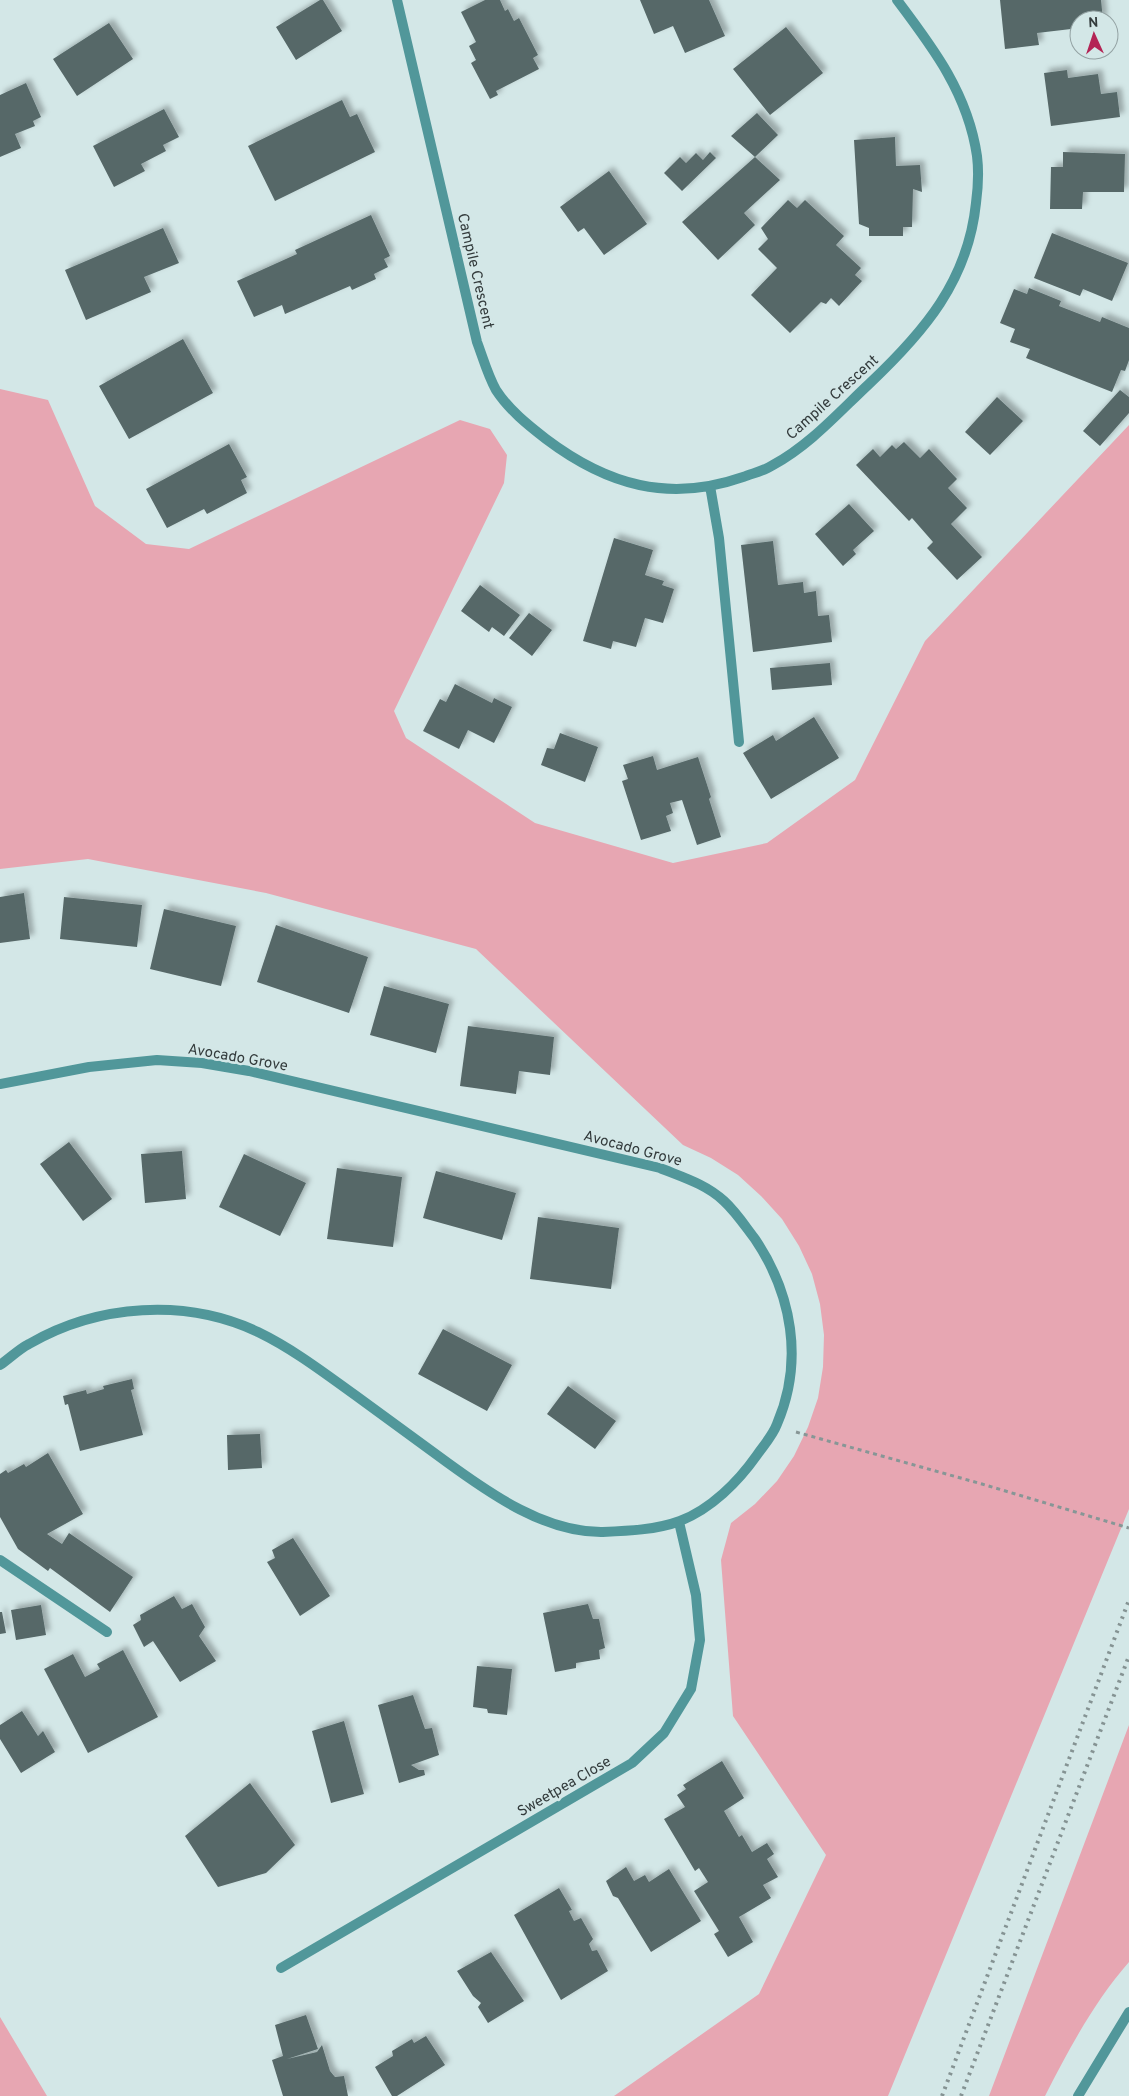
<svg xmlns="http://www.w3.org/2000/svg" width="1129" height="2096" viewBox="0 0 1129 2096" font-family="Overpass,sans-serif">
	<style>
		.green { fill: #e7a6b2 }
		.building { fill: #566868; filter: url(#shadow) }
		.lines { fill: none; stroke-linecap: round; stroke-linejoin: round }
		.path { stroke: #879696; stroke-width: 3; stroke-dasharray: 4 4; stroke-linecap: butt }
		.service { stroke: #51979a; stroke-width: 10 }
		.minor { stroke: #51979a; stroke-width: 10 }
		.rail { stroke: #859393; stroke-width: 4; stroke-dasharray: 2.5 5; stroke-linecap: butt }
		.labels { text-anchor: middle; stroke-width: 5; stroke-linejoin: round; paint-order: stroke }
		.street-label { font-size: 15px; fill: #333b3c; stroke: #d3e7e7 }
	</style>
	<defs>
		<filter id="shadow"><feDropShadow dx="4.5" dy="-4.5" stdDeviation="2.5" flood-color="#0004"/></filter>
	</defs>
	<rect width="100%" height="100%" fill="#d3e7e7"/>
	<!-- green -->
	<path class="green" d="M0 389 48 400 95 506 146 544 189 549 460 420 490 429 507 455 504 483 394 711 406 738 535 823 673 863 767 843 855 780 925 641 1129 425V1509L888 2096H614L759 1994 826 1855 733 1716 721 1560 731 1523 755 1504 777 1481 794 1456 808 1427 818 1398 823 1367 824 1335 820 1304 812 1274 799 1246 782 1219 761 1196 738 1175 711 1158 683 1145 476 949 266 893 88 859 0 869Z
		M1129 1725V1962C1094 2002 1069 2049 1045 2096H989Z
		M0 2017 47 2096H0Z"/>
	<!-- building -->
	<path class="building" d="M320 0H323L342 31 296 60 276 27Z
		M485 0H500L505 11 508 9 514 21 519 18 538 55 533 58 539 69 496 91 498 95 490 99 471 63 476 60 469 46 476 42 461 12Z
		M640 0H709L725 36 685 53 673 26 654 34Z
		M1000 0H1101L1103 20H1079V35L1071 36V29L1037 33 1039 45 1005 49Z
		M109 23 133 59 77 96 53 59Z
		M786 27 823 73 770 115 733 69Z
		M1067 70 1068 78 1098 74 1101 94 1117 92 1120 117 1051 126 1044 73Z
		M26 83 41 117 33 121 35 126 15 134 21 148 0 157V95Z
		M342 100 350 117 357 114 375 152 275 201 248 146Z
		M164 109 179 137 163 145 166 151 141 164 145 171 114 187 93 146Z
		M757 113 778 135 755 157 731 136Z
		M895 137 896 166 920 165 922 192 913 189 912 227H903V236H869V228L859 224 854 140Z
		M710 152 716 158 682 191 664 173 680 157 686 163 696 153 703 160Z
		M1063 152 1125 154 1124 192H1083L1082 209H1050L1051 167H1063Z
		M755 157 780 180 744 213 755 225 718 260 682 222Z
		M609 171 647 224 604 255 584 228 578 232 560 207Z
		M788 200 797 208 805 200 844 236 836 245 861 268 855 275 862 281 839 306 831 298 826 304 821 302 790 333 751 295 777 268 758 249 768 239 761 228Z
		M371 215 390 256 384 259 388 267 374 274 376 279 352 290 350 286 285 314 282 305 254 317 237 281 297 254 295 250Z
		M163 228 179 263 144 277 151 292 86 320 65 270Z
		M1052 233 1128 263 1112 301 1083 289 1080 296 1034 278Z
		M1029 288 1061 301 1059 306 1100 322 1102 317 1129 328V360L1125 371 1121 370 1112 392 1026 358 1030 349 1010 342 1015 329 1000 323 1014 289 1027 294Z
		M183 339 213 393 129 439 99 386Z
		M1120 390 1129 397V413L1100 446 1083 431Z
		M997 397 1023 421 990 455 965 432Z
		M904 442 920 458 929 449 957 479 948 488 967 508 951 524 982 557 957 580 927 548 933 542 912 518 909 521 856 465 873 449 880 457 892 445 896 449Z
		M229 444 247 477 241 480 247 493 207 514 204 509 167 528 146 489Z
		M849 504 874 531 853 550 856 554 843 566 815 534Z
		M614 538 653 550 645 575 664 581 662 585 674 589 663 623 645 618 636 647 613 641 611 649 583 641Z
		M773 541 778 585 803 582 804 593 816 591 818 616 829 615 832 642 753 652 741 545Z
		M480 585 520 615 504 636 492 627 489 632 461 611Z
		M529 613 552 630 532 656 509 638Z
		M830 663 832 685 772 690 770 668Z
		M455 684 492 703 494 698 512 707 494 743 468 730 459 749 423 731 440 699 446 702Z
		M814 717 839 758 771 799 743 753 773 735 776 741Z
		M560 733 598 747 585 782 541 765 547 748 554 749Z
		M653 756 657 770 698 757 711 797 709 799 721 837 697 845 682 800 670 803 673 813 666 816 671 831 641 840 622 781 628 779 623 765Z
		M24 893 30 939 0 943V897Z
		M64 897 142 905 137 947 60 939Z
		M164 909 236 926 221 986 150 969Z
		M276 925 368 957 349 1013 257 982Z
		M384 986 449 1004 436 1053 370 1035Z
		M468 1026 554 1037 550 1075 519 1071 516 1094 460 1086Z
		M69 1142 112 1199 83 1221 40 1164Z
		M182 1151 186 1199 145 1203 141 1154Z
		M244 1154 306 1183 280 1236 219 1207Z
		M337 1168 402 1177 393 1247 327 1239Z
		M436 1171 516 1193 502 1240 423 1218Z
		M538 1217 619 1228 611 1289 530 1279Z
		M443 1329 512 1365 487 1411 418 1374Z
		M132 1379 134 1389 131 1390 143 1435 80 1451 68 1404 65 1405 63 1396 86 1390 87 1394 104 1389 103 1386Z
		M568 1386 616 1421 595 1449 547 1414Z
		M260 1434 262 1468 228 1470 227 1435Z
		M48 1453 83 1514 47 1534 62 1544 69 1533 133 1577 110 1612 50 1568 48 1571 18 1549 0 1517V1474L6 1470 8 1473 24 1464 26 1467Z
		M293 1538 330 1596 300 1616 267 1562 275 1558 272 1550Z
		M174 1596 182 1609 192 1604 205 1627 199 1636 216 1661 180 1682 153 1641 144 1647 133 1625 141 1620 140 1615Z
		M588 1604 593 1619H599L605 1648 599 1650 600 1659 576 1663V1668L555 1672 543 1613Z
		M41 1605 46 1635 16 1640 11 1610Z
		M0 1612H2L6 1633 0 1634Z
		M123 1650 158 1717 88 1753 44 1669 73 1654 85 1677 100 1669 97 1664Z
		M477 1666 512 1669 507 1715 488 1713 487 1709 473 1707Z
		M413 1695 425 1729 432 1728 439 1755 411 1765 419 1770H424L425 1775 399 1783 378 1705Z
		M22 1711 38 1736 43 1731 55 1752 21 1773 0 1739V1725Z
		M344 1721 364 1794 331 1803 312 1731Z
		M722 1761 744 1798 724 1811 739 1837 742 1835 752 1852 767 1843 774 1854 767 1859 778 1877 763 1885 771 1898 739 1917 753 1942 728 1957 714 1934 719 1931 694 1891 708 1882 699 1868 695 1871 664 1819 685 1807 677 1795 686 1789 683 1785Z
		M250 1783 295 1845 266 1873 218 1887 185 1836Z
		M626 1867 634 1881 645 1875 649 1882 669 1869 701 1921 651 1952 618 1898 613 1896 606 1881Z
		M559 1888 572 1910 569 1911 574 1921 581 1918 593 1939 589 1944 592 1951 597 1950 608 1971 561 2000 514 1915Z
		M491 1952 524 2001 488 2023 478 2007 481 2003 473 1996 457 1971Z
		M306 2015 318 2049 287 2059 317 2052 322 2045 330 2071 335 2077 344 2076 348 2096H283L272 2060 283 2056 275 2025Z
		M426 2036 445 2065 397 2096H392L375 2067 393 2056 392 2051 412 2039 414 2043Z"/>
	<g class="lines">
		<!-- path -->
		<path class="path" d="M796 1432 982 1484 1129 1528"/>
		<!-- service -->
		<path class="service" d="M0 1560 107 1632
			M1078 2096 1129 2012"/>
		<!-- minor -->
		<path class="minor" d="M397 0 477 342C483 358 488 376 496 390 509 410 528 425 546 439 607 485 669 503 743 477 753 473 764 471 773 465 810 445 839 412 869 384 924 332 968 281 976 203 978 188 979 172 977 156 968 94 934 49 897 0
			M710 486 719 538 739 742
			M0 1084 89 1067 157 1060 202 1063 249 1071 660 1168C682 1177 706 1184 724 1201 736 1212 745 1226 755 1239 792 1294 804 1361 777 1424 773 1435 764 1445 757 1455 738 1482 711 1509 680 1521 656 1530 626 1531 601 1532 545 1532 492 1495 448 1463 417 1440 386 1418 355 1395 323 1372 293 1349 258 1332 186 1298 98 1304 29 1344 19 1349 10 1358 0 1365
			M281 1968 632 1763 664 1733 691 1689 700 1640 696 1595 679 1522"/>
		<!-- rail -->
		<path class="rail" d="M942 2096 1129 1600
			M961 2096 1129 1656"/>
	</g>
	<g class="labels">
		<!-- street labels -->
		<g class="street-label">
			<text transform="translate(476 271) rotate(77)" y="5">Campile Crescent</text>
			<text transform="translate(832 397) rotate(-42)" y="5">Campile Crescent</text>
			<text transform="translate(238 1057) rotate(10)" y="5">Avocado Grove</text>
			<text transform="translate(633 1148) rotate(15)" y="5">Avocado Grove</text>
			<text transform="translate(564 1786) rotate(-30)" y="5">Sweetpea Close</text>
		</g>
	</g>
	<!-- north arrow -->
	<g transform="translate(1094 35) rotate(357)"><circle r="24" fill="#d3e7e7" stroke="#93a2a3"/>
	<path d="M0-4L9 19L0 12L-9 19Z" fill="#b42455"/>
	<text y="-8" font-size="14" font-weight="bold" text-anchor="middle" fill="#333b3c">N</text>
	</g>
</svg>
